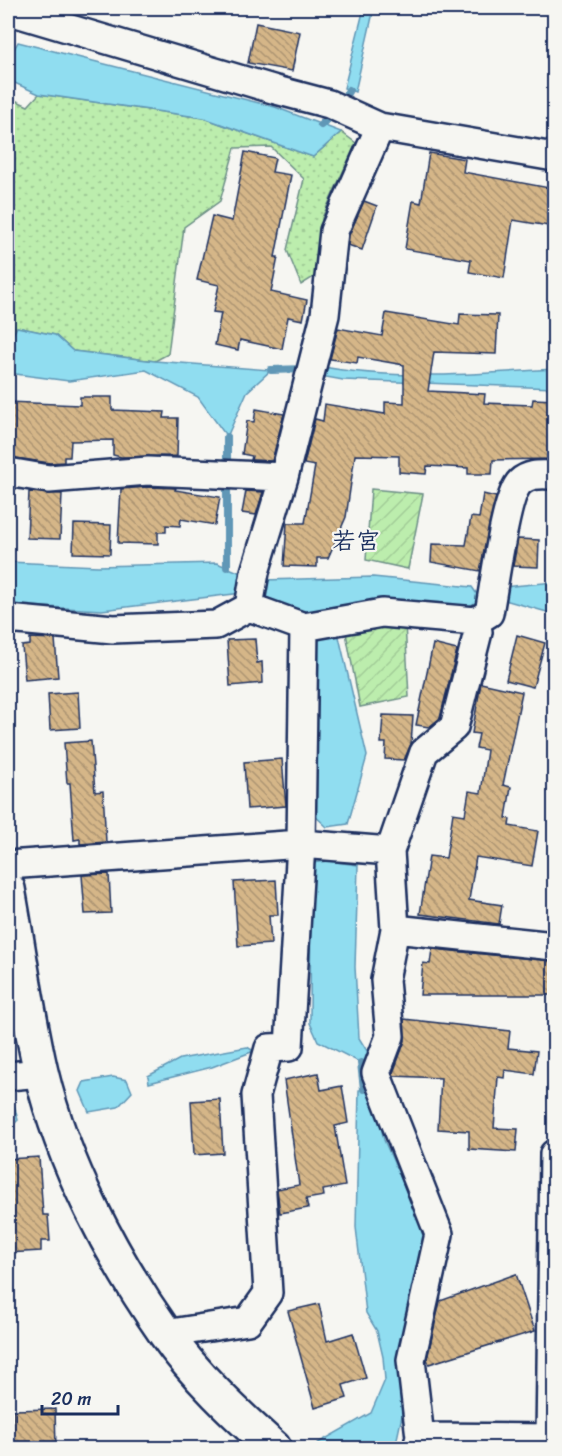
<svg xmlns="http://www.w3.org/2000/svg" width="562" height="1456" viewBox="0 0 562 1456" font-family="Sriracha,'Klee One',sans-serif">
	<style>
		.grass { fill: url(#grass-dots); stroke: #6c8e86; stroke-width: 1.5 }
		.garden { fill: url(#garden-furrows); stroke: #6c8e86; stroke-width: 1.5 }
		.water { fill: #90ddf0; stroke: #6197b6; stroke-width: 1.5 }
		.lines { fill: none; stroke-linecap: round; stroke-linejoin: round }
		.stream { stroke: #6197b6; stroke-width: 8 }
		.building { fill: url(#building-back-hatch); stroke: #1b2f5e; stroke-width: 1.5 }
		.minor-casing { stroke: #1b2f5e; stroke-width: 32 }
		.tertiary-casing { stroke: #1b2f5e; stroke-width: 38 }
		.minor { stroke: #f6f6f2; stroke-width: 27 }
		.tertiary { stroke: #f6f6f2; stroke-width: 33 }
		.labels { text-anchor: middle; stroke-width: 4.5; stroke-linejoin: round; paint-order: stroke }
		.neighbourhood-label { font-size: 24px; font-weight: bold; fill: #1b2f5e; stroke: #f6f6f2 }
	</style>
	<defs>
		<pattern id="grass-dots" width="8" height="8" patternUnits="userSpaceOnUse" patternTransform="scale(1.5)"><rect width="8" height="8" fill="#bcedad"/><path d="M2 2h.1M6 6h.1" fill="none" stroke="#a1cc97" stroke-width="1.8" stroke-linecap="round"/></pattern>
		<pattern id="garden-furrows" width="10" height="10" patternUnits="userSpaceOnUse" patternTransform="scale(1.5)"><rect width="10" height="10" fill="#bcedad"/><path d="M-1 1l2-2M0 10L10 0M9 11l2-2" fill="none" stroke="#a1cc97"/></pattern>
		<pattern id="building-back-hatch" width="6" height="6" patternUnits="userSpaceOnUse" patternTransform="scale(1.5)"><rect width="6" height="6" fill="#d5b688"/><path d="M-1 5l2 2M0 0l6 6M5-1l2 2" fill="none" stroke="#ac9472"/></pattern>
	</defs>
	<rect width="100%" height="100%" fill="#f6f6f2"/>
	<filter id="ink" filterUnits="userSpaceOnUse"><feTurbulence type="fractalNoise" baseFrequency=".0167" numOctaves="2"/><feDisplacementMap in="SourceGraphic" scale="12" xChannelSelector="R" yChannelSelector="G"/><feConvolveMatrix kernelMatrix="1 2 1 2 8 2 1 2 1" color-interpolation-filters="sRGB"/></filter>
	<g filter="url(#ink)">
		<!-- grass -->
		<path class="grass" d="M39 94 204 118 313 157 341 132 356 143 322 218 320 273 301 285 287 250 304 179 271 147 235 148 220 201 184 227 168 354 155 361 73 351 55 335 17 327 8 344V97L28 106Z"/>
		<!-- garden -->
		<path class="garden" d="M371 489 423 494 408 569 366 560Z
			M405 623 409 697 360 707 346 633Z"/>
		<!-- water -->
		<path class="water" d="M364 8H374L355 92 344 88Z
			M18 42 275 107 341 132 313 157 204 118 39 94 8 80V59Z
			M17 327 55 335 73 351 155 361 271 370 247 392 227 437 198 397 146 370 69 381 8 373V344Z
			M318 366C395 381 477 374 554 369V388L343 380 315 375Z
			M8 562 98 566 217 563 248 576 242 593 102 610 8 605Z
			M373 577 472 587 481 600 461 610 313 617 263 598 264 580Z
			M554 582V614L501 599 503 587Z
			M336 624 367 756 348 824 327 827 313 814 315 644 323 628Z
			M328 861 358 865 355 967 359 1038 372 1059 361 1063 318 1041 310 1023 311 863Z
			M247 1047 254 1051 212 1067 149 1083 148 1076 180 1059Z
			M113 1077 127 1080 132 1092 118 1107 89 1112 80 1091 84 1082Z
			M372 1087 384 1140 429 1242 410 1308 398 1372 403 1411 395 1448H324L318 1443 371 1413 385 1380 383 1357 377 1331 366 1313 356 1227 359 1090Z
			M8 1105H14L18 1120 8 1130Z"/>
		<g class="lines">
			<!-- stream -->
			<path class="stream" d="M321 125 339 107 349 90
				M271 370 306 369
				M227 437V567
				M361 1063 364 1089"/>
		</g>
		<!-- building -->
		<path class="building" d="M256 23 300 32 292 71 248 63Z
			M245 152 275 158 272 172 291 175 275 257H278L271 292 307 300 303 320 288 317 282 349 240 340 238 350 215 345 221 313 213 312 219 285 197 280 212 216 232 221Z
			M429 153 465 159 463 172 555 189V227L513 220 504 278 469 272 471 260 405 249 413 201 421 203Z
			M364 201 377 206 362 250 348 245 349 235Z
			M386 313 459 325 460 314 498 315 496 354 434 352 428 391 485 394 484 403 532 405 533 399 555 400V459L493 460 492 474H468V468L427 466 426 474 399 472V456L355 455 346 517 328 558H317V567L284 566 287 523H305L315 466 304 464 315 419 323 421 325 404 385 414V402L404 403V365L358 357 357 363 330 359 338 328 382 336Z
			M80 397H112V410L165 412 164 418H178L177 456 121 457 113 455V440L71 441 70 457H64V462L50 463 8 457V402L80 405Z
			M256 409 284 414 272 461 251 460 252 456 242 454 247 421 254 422Z
			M148 487 176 488 175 490 220 497 215 525 181 519 180 526 166 525V532H158V544L118 543 121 489Z
			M246 491 263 492 256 515 242 513Z
			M29 492 62 494 60 539 27 538Z
			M483 494 496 497 480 571 431 562 432 544 466 545 471 517 479 518Z
			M74 524 111 525 110 554 73 553Z
			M518 539 539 540 538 567 513 566Z
			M517 635 545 643 533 687 506 680Z
			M30 638 55 639 58 677 25 680 22 646 30 645Z
			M255 639 257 663 262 662 263 683 230 686 227 640Z
			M433 644 457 650 440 718 429 727 416 725Z
			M481 683 522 692 503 785 511 787 506 818 510 819 509 826 538 831 532 866 476 857 469 900 502 905 499 924 420 914 429 856 446 858 453 813 465 815 469 791 481 793 487 750 476 748 479 734 472 733Z
			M78 692 80 728 50 730 48 694Z
			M383 715 413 716 411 744 404 760 385 759 386 743H381Z
			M91 741 95 792 103 791 106 842 80 844V839L74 840 70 783H67L64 743Z
			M282 759 286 806 247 809 244 762Z
			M109 874 111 913 85 914 82 875Z
			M276 880 278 915H269L271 944 238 946 234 882Z
			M432 949 555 961V995H420L423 963 430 964Z
			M404 1019 510 1031 508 1048 537 1051 534 1074 505 1070 504 1078 498 1077 494 1128 518 1129 516 1152 469 1149V1131L438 1129 441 1078 394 1076 393 1073 405 1041Z
			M318 1073 321 1090 342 1086 348 1123 335 1126 345 1186 323 1190 324 1196 306 1199 308 1208 280 1213 277 1189 299 1185 284 1080Z
			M220 1099 223 1153 194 1155 191 1101Z
			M39 1157 43 1215H48L50 1241H41V1251L8 1253V1159Z
			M516 1274 535 1331 429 1364 427 1359 440 1301Z
			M319 1304 327 1341 353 1333 366 1378 343 1385 347 1398 315 1408 288 1311Z
			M55 1409 56 1449H13V1410Z"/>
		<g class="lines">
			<defs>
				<path id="minor" d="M17 8 20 14 276 90 329 104 380 127 554 157
					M8 472 49 479 148 471 284 477
					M249 607 255 572 284 477 325 315 334 231 380 127
					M8 619 113 629 216 625 249 607 304 627
					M8 865 301 844 390 851
					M395 929 554 946
					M8 1076 41 1073
					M165 1334 248 1321 268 1293 256 1095 269 1048 289 1047 301 844 304 627 382 613 476 621 489 613C494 588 505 496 520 482 530 473 541 475 554 475
					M420 1437 411 1360 439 1234 376 1073 390 1036 385 980 395 929 390 851 424 752 454 727 478 632 476 621
					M550 1438 554 1154
					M417 1448 420 1437 554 1438"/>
				<path id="tertiary" d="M8 889C19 949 27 1012 41 1072 63 1164 111 1256 165 1333 195 1376 236 1414 274 1448"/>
			</defs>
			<!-- minor casing -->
			<use href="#minor" class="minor-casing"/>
			<!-- tertiary casing -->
			<use href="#tertiary" class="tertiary-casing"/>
			<!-- minor -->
			<use href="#minor" class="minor"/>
			<!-- tertiary -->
			<use href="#tertiary" class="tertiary"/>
		</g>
	</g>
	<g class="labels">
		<!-- neighbourhood labels -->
		<g class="neighbourhood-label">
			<text x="356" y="549">若宮</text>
		</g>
	</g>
	<!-- margin -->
	<rect width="562" height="1456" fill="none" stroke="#f6f6f2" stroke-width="30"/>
	<rect x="15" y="15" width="532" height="1426" fill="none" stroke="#1b2f5e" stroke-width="2" filter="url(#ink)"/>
	<!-- scale -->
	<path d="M42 1405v9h76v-9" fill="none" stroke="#1b2f5e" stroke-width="3"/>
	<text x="51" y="1405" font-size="18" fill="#1b2f5e" stroke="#f6f6f2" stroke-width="4.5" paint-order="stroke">20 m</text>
</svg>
